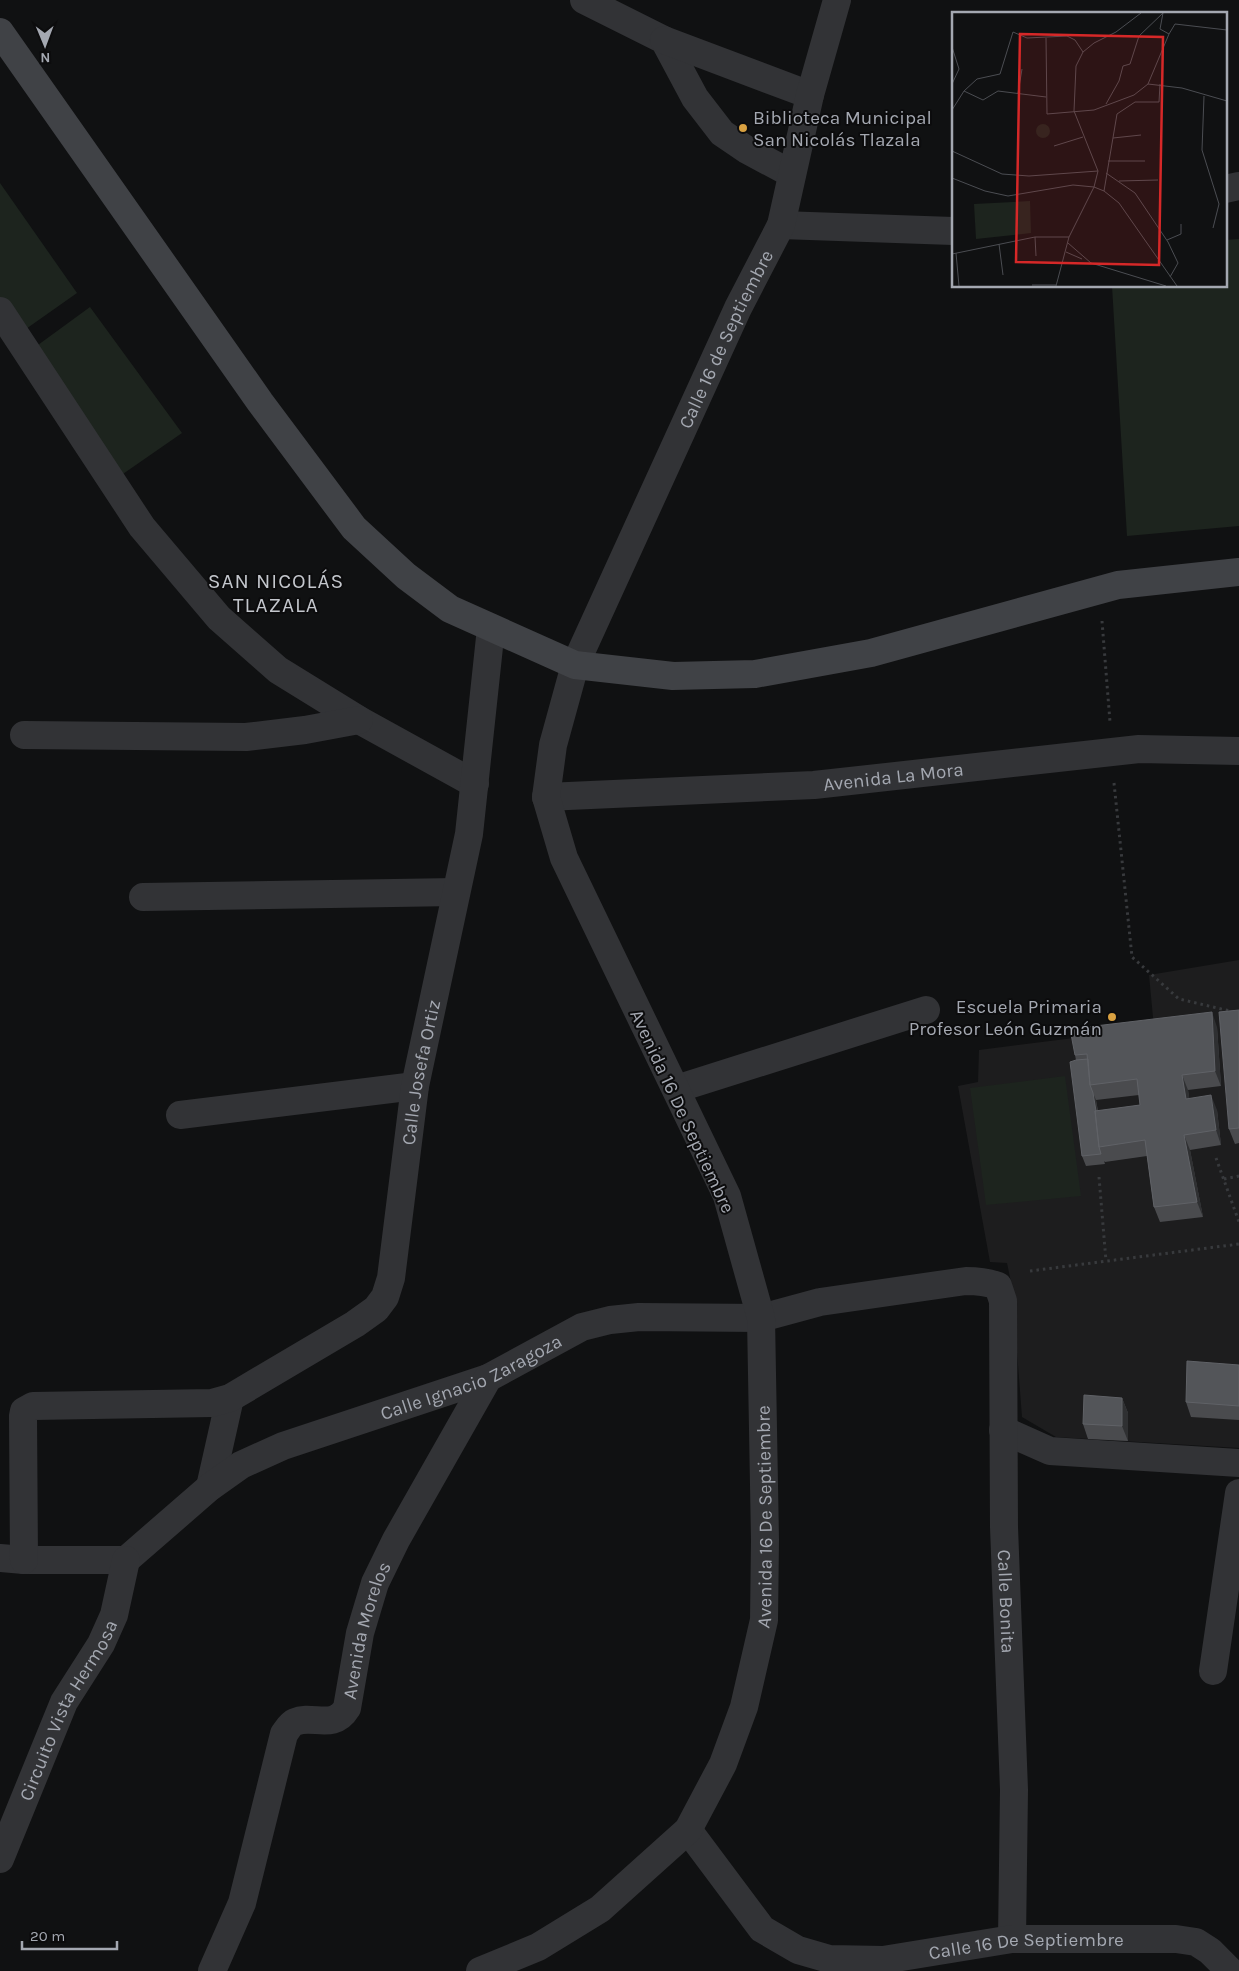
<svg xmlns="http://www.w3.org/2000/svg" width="1239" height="1971" viewBox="0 0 1239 1971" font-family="Karla,sans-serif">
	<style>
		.built { fill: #1d1d1e }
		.green { fill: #1d241e }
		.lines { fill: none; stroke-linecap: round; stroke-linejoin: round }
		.path { stroke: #383a3d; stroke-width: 3; stroke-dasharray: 2.5 4; stroke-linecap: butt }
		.minor { stroke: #323336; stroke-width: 28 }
		.tertiary { stroke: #323336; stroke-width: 28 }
		.secondary { stroke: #404246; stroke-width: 28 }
		.wall { fill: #4a4b4e; fill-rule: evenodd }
		.shaded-wall { fill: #2f3032 }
		.building { fill: #535559; stroke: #606267 }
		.poi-dot { fill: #d9a141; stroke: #0c0c0d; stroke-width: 2 }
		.labels { text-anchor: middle; stroke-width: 4; stroke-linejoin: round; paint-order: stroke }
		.poi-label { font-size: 19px; fill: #a4a8b1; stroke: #0c0c0d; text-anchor: start }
		.street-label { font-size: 19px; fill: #a4a8b1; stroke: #0c0c0d }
		.quarter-label { font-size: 21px; letter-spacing: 1px; fill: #c4c7cd; stroke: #0c0c0d }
		.inset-road { fill: none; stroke: #4b4d52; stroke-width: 1 }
		.view { fill: #d62828; fill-opacity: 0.15; stroke: #d62828; stroke-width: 2.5 }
		.inset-edge { fill: none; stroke: #a4a8b1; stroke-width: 2.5 }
	</style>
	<rect width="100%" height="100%" fill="#101112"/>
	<!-- built -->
	<path class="built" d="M1239 960V1448L1056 1437 1022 1417 1012 1287 1007 1263 990 1262 958 1086 978 1082 979 1050 1154 1028 1149 975Z"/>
	<!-- green -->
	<path class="green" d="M0 183 77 293 16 336 0 311Z
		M1239 239V526L1127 536 1112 286H1225V240Z
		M90 307 182 433 120 476 27 353Z
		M1065 1076 1081 1196 986 1205 970 1088Z"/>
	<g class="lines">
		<!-- path -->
		<path class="path" d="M1102 621 1110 722
			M1114 783 1132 957 1179 999 1230 1011
			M1216 1158 1239 1222
			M1099 1177 1106 1261
			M1224 1179 1239 1176
			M1030 1271 1239 1244"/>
		<!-- minor -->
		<g class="minor">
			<path d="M0 311 142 527 219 618 278 670 359 720 475 784"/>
			<path d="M24 735 246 737 305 730 359 720"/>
			<path id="s1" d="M546 797 814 785 1139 749 1239 751"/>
			<path d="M143 897 456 892"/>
			<path d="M676 1089 926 1010"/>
			<path d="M180 1115 415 1086"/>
			<path d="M1003 1430 1050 1451 1239 1463"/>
			<path d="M210 1487 230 1398"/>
			<path id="s2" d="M0 1558 24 1560H126L210 1487 241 1465 283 1446 488 1378 582 1327 610 1320 639 1317 761 1318 820 1302 966 1281C978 1281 987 1282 998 1286L1003 1301 1004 1527 1014 1790 1012 1939"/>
			<path id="s3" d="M24 1560 23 1416 24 1411 33 1406 212 1403 230 1398 355 1324 376 1309 385 1297 391 1278 415 1086 469 834 491 628"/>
			<path d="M1213 1671 1239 1493"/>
			<path id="s4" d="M688 1830 762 1929 798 1950 829 1959 883 1960 1012 1939H1176L1196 1942 1210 1951 1230 1971"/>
			<path id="s5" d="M0 1859 64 1702 101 1644 114 1615 126 1560"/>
			<path id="s6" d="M212 1971 242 1903 284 1734C287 1730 290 1724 295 1722 313 1714 333 1731 347 1708L360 1633 375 1583 396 1540 488 1378"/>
			<path id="s7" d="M480 1971 538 1947 600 1909 688 1830 723 1764 744 1707 764 1620 765 1540 761 1318 727 1196 564 858 546 797 553 745 575 665"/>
		</g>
		<!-- tertiary -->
		<g class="tertiary">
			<path d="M584 0 664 40 695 98 722 133 747 150 792 174"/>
			<path d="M664 40 810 95"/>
			<path d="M1225 189 1239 186"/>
			<path d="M781 225 953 231"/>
			<path id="s8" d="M575 665 738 308 781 225 810 95 837 0"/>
		</g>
		<!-- secondary -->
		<path class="secondary" d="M0 32 260 402 354 528 406 576 450 609 575 665 673 676 755 674 871 653 1118 585 1239 572"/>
	</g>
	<!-- wall -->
	<path class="wall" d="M1239 1010V1143L1235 1144 1229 1129Z
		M1217 1027 1221 1086 1188 1090 1189 1098 1217 1110 1221 1145 1190 1150 1203 1217 1160 1222 1154 1207 1147 1156 1105 1162 1104 1161 1105 1164 1086 1166 1082 1156 1076 1060 1075 1055ZM1139 1095 1140 1105 1098 1111 1096 1100Z
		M1239 1365V1420L1191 1417 1186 1402Z
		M1122 1398 1128 1413V1441L1088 1439 1083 1424Z"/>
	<!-- shaded-wall -->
	<path class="shaded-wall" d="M1212 1012 1217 1027 1221 1086 1215 1071Z
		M1182 1075 1188 1090 1192 1114 1186 1099Z
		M1093 1093 1096 1100 1102 1146 1100 1147Z
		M1211 1095 1217 1110 1221 1145 1216 1130Z
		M1184 1135 1190 1150 1203 1217 1197 1202Z
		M1122 1398 1128 1413V1441L1122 1426Z"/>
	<!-- building -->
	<path class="building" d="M1239 1010V1128L1229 1129 1219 1012Z
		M1212 1012 1215 1071 1182 1075 1186 1099 1211 1095 1216 1130 1184 1135 1197 1202 1154 1207 1145 1140 1099 1147 1095 1111 1140 1105 1137 1079 1090 1085 1087 1054 1075 1055 1070 1029Z
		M1088 1059 1090 1085 1093 1093 1096 1111H1095L1099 1147 1101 1154 1082 1156 1070 1062 1076 1060Z
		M1187 1361 1239 1365V1406L1186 1402Z
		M1084 1395 1122 1398V1426L1083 1424Z"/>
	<!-- markers -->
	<g class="poi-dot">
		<circle cx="743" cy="128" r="5"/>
		<circle cx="1112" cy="1017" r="5"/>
	</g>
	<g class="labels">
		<!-- poi labels -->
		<g class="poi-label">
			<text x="753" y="124">Biblioteca Municipal<tspan x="753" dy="22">San Nicolás Tlazala</tspan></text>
			<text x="1102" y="1013" text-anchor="end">Escuela Primaria<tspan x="1102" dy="22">Profesor León Guzmán</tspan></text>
		</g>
		<!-- street labels -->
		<g class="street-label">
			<text dy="7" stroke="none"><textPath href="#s8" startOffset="359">Calle 16 de Septiembre</textPath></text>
			<text dy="7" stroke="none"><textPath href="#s1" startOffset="348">Avenida La Mora</textPath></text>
			<text dy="7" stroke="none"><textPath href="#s3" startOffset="771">Calle Josefa Ortiz</textPath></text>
			<text transform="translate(683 1111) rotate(65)" y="7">Avenida 16 De Septiembre</text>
			<text dy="7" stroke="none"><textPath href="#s2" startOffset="522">Calle Ignacio Zaragoza</textPath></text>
			<text dy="7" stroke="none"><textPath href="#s7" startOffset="582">Avenida 16 De Septiembre</textPath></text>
			<text dy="7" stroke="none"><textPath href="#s2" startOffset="1382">Calle Bonita</textPath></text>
			<text dy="7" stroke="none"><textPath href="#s6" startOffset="402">Avenida Morelos</textPath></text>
			<text dy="7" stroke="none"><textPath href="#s5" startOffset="164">Circuito Vista Hermosa</textPath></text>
			<text dy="7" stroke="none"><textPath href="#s4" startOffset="396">Calle 16 De Septiembre</textPath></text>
		</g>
		<!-- quarter labels -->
		<g class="quarter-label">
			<text x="276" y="588">SAN NICOLÁS<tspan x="276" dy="24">TLAZALA</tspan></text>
		</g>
	</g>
	<!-- overview -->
	<g transform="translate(952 12)">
		<rect width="275" height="275" fill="#101112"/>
		<path d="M84 119a7 7 0 1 1 14 0a7 7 0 1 1-14 0ZM78 189 79 221 24 227 22 192Z" fill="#1d241e"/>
		<path class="inset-road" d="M217 22 223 12 275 18M94 26 95 102 142 98 182 83 196 72 230 76 275 89M0 35 7 57 0 72M196 72 217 22 208 17 211 1M12 79 31 88 46 79 94 85M66 81 70 57M252 84 250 138 267 192 261 216M154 92 167 69 171 54 178 52 187 24 211 1M0 98 12 79 25 67 48 62 61 20 75 26 115 24 123 28 131 40M161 126 189 123M102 134 131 125M0 139 50 162 77 164 146 159M156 149H193M154 161 183 181 216 230 226 251 218 265M0 166 33 179 56 184 121 173 142 175 152 179 167 191 225 274M167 169 206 168M152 179 165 102 183 90H207L208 72M83 225 84 244M215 228 229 222V212M116 231 139 251 214 274M47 232 51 263M114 240 130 247M4 241 7 274M0 242 83 225H117M80 273H104M104 274 117 225 142 175 146 159 122 99 124 54 131 40 142 31 164 20 189 1"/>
		<path class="view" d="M68 22 211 25 207 253 64 250Z"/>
		<rect width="275" height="275" class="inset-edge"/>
	</g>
	<!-- north arrow -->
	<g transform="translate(45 45) rotate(179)" stroke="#0c0c0d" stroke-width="4" paint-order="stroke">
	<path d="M0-4L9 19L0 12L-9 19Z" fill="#a4a8b1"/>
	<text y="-8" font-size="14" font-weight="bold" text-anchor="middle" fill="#a4a8b1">N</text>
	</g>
	<!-- scale -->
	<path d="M22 1941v8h95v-8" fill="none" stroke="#a4a8b1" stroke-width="2.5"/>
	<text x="30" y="1941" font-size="15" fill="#a4a8b1" stroke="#0c0c0d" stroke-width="4" paint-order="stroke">20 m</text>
</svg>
